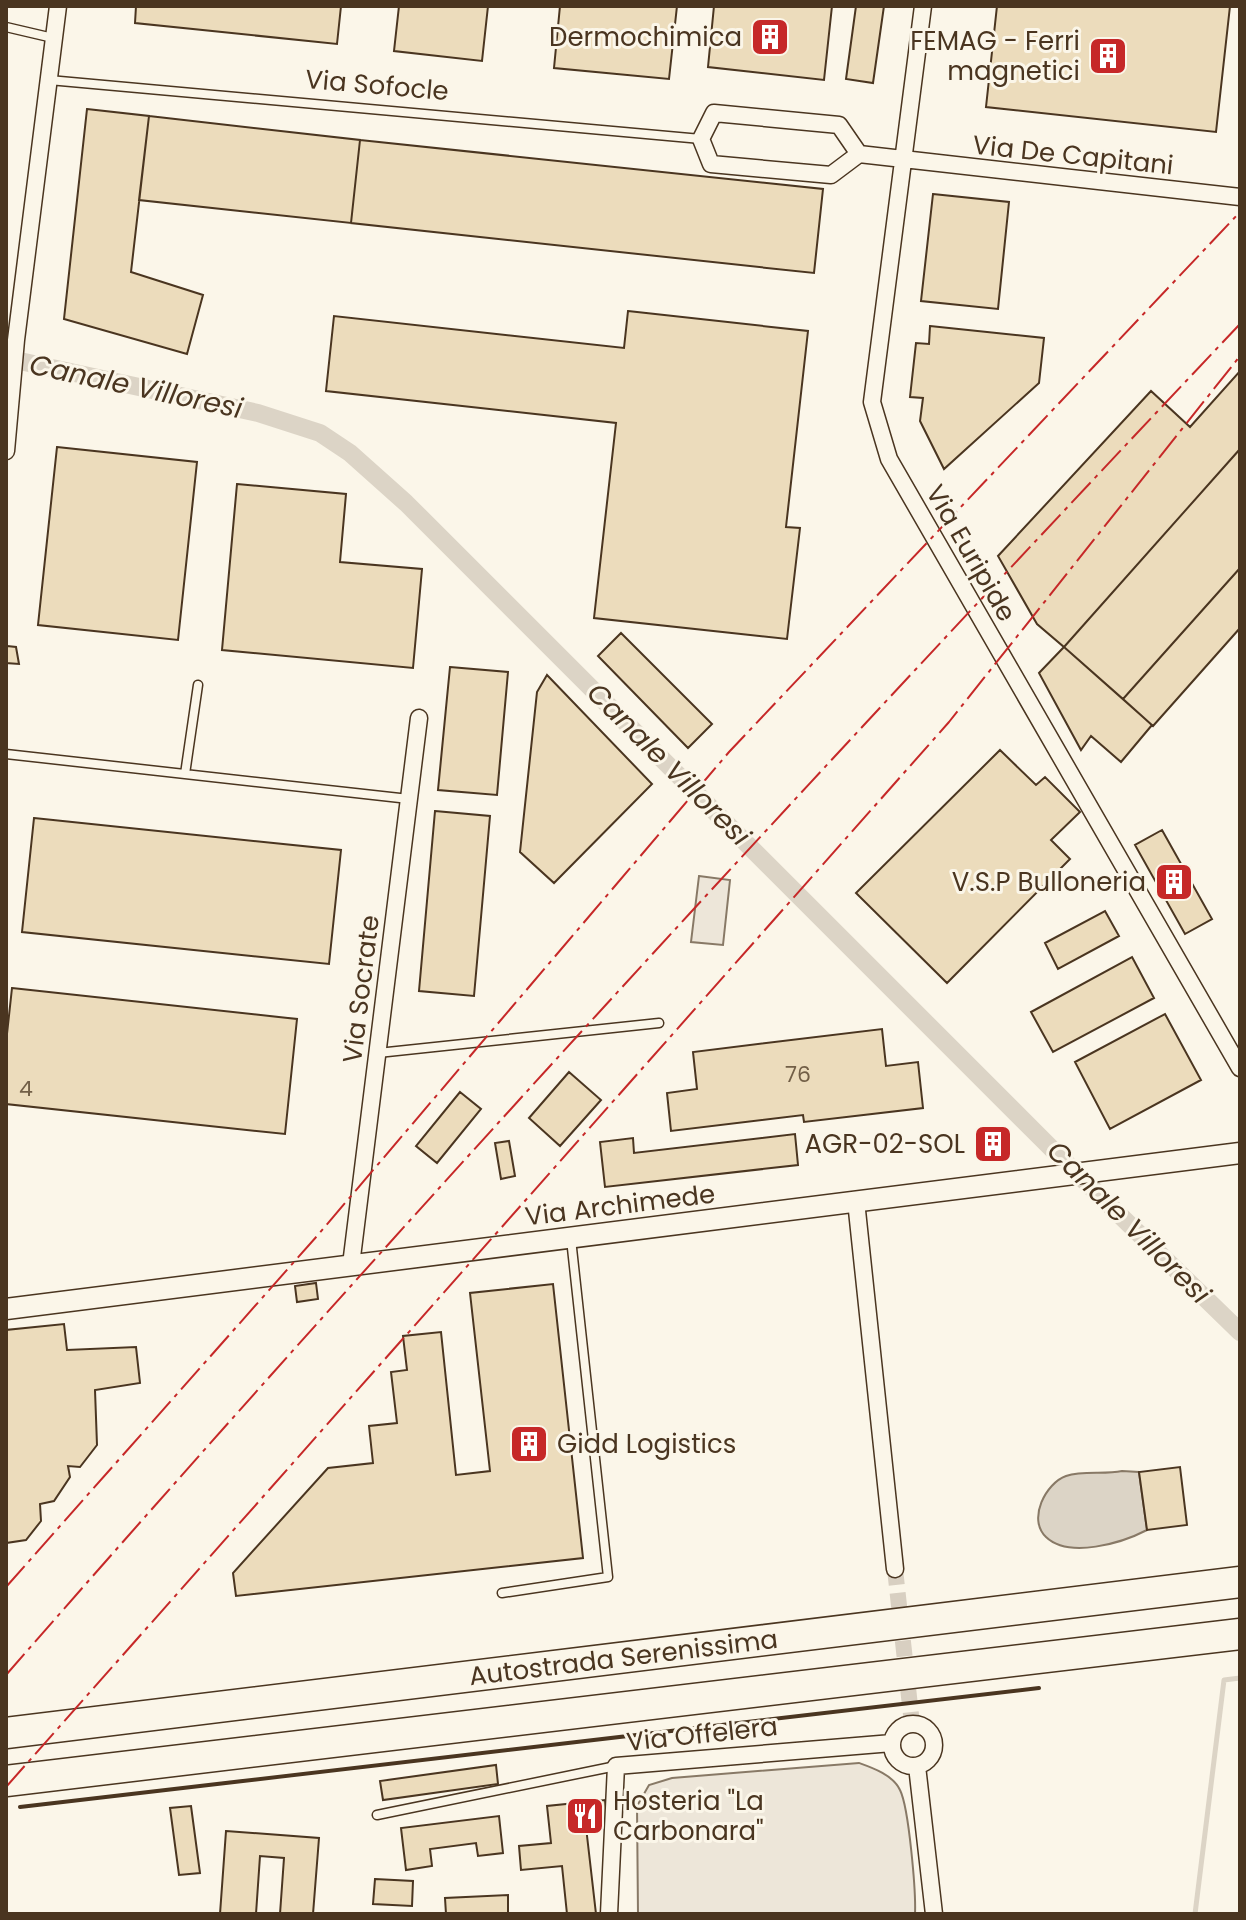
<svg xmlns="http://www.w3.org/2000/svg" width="1246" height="1920" viewBox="0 0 1246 1920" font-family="Poppins,sans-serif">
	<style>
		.green { fill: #ede6d9; stroke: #887966; stroke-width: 2 }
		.water { fill: #dcd4c6; stroke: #887966; stroke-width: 2 }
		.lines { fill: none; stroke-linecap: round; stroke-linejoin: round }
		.stream { stroke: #dcd4c6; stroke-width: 5 }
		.canal { stroke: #dcd4c6; stroke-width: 18 }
		.building { fill: #ecdcbc; stroke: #4a3520; stroke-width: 2 }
		.minor-tunnel { stroke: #d8cfc1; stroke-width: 16; stroke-dasharray: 16 8; stroke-linecap: butt }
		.service-casing { stroke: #4a3520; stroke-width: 11 }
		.minor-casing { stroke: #4a3520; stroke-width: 19 }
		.tertiary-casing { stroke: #4a3520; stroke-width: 23 }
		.motorway-casing { stroke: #4a3520; stroke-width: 33 }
		.service { stroke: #fbf6e9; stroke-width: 8 }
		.minor { stroke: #fbf6e9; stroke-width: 16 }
		.tertiary { stroke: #fbf6e9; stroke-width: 20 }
		.motorway { stroke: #fbf6e9; stroke-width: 30 }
		.wall { stroke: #4a3520; stroke-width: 4 }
		.power { stroke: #c62828; stroke-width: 2; stroke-dasharray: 28 6 4 6; stroke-linecap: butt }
		.labels { text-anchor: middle; stroke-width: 6; stroke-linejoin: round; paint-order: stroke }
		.number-label { font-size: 22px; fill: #725f47 }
		.poi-label { font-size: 26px; fill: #4a3520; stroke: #fbf6e9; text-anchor: end }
		.street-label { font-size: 26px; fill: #4a3520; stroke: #fbf6e9 }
		.water-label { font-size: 28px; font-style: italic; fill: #4a3520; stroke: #fbf6e9 }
	</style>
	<rect width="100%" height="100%" fill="#fbf6e9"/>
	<!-- green -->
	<path class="green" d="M699 876 730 880 723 945 691 942Z
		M859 1763C873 1768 893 1775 900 1790 909 1808 916 1892 915 1914H638L637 1806 649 1785 672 1778Z"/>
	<!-- water -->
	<path class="water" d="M1122 1471 1139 1472 1147 1530C1122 1543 1069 1559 1046 1537 1027 1519 1046 1483 1066 1476 1084 1470 1104 1475 1122 1471Z"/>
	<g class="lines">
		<!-- stream -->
		<path class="stream" d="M1195 1914 1224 1680 1240 1678"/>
		<!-- canal -->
		<path class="canal" d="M6 358 258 413 320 433 350 453 406 503 1058 1155 1240 1332"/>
	</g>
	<!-- building -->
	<path class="building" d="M136 6H341L337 44 135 23Z
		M399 6H488L482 61 394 51Z
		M560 6H677L669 79 554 68Z
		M714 6H832L824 80 708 67Z
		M856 6H884L873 83 846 79Z
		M997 6H1230L1216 132 986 107Z
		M87 109 149 116 131 272 203 295 187 354 64 319Z
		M149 116 360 140 351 223 139 200Z
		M360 140 823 189 814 273 351 223Z
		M933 194 1009 202 998 309 921 301Z
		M628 311 808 331 786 527 800 528 787 639 594 618 616 423 326 391 334 316 624 348Z
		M930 326 1044 338 1039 383 944 469 920 421 923 398 910 397 916 343 929 344Z
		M1240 371V449L1064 647 1037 624 998 556 1151 391 1190 427Z
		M57 447 197 462 178 640 38 625Z
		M1240 449V568L1123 699 1064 647Z
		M237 484 346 494 340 562 422 569 413 668 222 650Z
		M1240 568V628L1153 726 1123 699Z
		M621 633 712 724 688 748 598 656Z
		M7 646 16 647 19 664 6 663Z
		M1064 647 1152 725 1121 762 1091 736 1081 750 1039 673Z
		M450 667 508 672 497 795 438 790Z
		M547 675 652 784 554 883 520 852 537 692Z
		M1000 750 1036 785 1045 777 1080 812 1051 840 1070 859 947 983 856 893Z
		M435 811 490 816 474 996 419 991Z
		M34 818 341 850 329 964 22 932Z
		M1162 830 1212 919 1185 934 1135 845Z
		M1105 911 1119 936 1058 969 1045 943Z
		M1132 957 1154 998 1053 1052 1031 1012Z
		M12 988 297 1019 285 1134 6 1104V1043Z
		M1165 1014 1201 1080 1110 1129 1075 1062Z
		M882 1029 886 1066 918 1062 923 1108 804 1122 803 1115 671 1131 667 1093 697 1089 693 1052Z
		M569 1072 601 1100 560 1146 529 1118Z
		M460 1092 481 1109 437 1163 416 1146Z
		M795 1134 798 1165 605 1187 600 1142 633 1138 634 1153Z
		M1002 1136 1004 1151 985 1153 983 1138Z
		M509 1141 515 1176 501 1179 495 1143Z
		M316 1283 318 1299 297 1302 295 1286Z
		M553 1284 583 1558 236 1596 233 1573 328 1468 373 1463 369 1426 397 1423 391 1372 407 1370 403 1336 441 1332 456 1475 490 1471 470 1293Z
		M64 1324 67 1350 136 1347 140 1383 95 1390 97 1445 80 1467 68 1466 70 1477 54 1501 40 1504 41 1521 26 1540 6 1543V1330Z
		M1180 1467 1187 1525 1147 1530 1139 1472Z
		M496 1765 498 1784 383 1800 380 1781Z
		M605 1800 608 1825 586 1827 596 1914H567L562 1866 521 1870 519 1846 551 1843 547 1806Z
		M191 1806 200 1873 179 1875 170 1808Z
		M499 1816 503 1853 478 1856 476 1843 430 1849 432 1866 406 1870 401 1828Z
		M226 1831 319 1838 313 1914H280L284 1858 260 1856 256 1914H220Z
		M375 1879 413 1881 412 1906 373 1904Z
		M508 1895V1914H446L445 1898Z"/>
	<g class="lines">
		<!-- minor-tunnel -->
		<path class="minor-tunnel" d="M895 1569 912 1724"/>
		<defs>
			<path id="service" d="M6 27 53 38
				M49 80 701 139
				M6 754 409 799
				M185 774 198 685
				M378 1053 659 1023
				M502 1593 608 1577 571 1239
				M377 1815 616 1766"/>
			<path id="minor" d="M923 6 872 402 889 459 1240 1068
				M859 154 831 175 711 164 701 139 714 113 839 125 859 154 1240 197
				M6 451 16 340 58 6
				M856 1201 895 1569
				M351 1265 419 718
				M892 1745a21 21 0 1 1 42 0a21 21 0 1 1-42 0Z
				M917 1766 934 1914
				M609 1914 616 1766 892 1743"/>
			<path id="tertiary" d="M6 1309 1240 1153"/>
			<g id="motorway">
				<path id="s1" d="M6 1733 1240 1582"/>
				<path d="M6 1781 1240 1634"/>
			</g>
		</defs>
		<!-- service casing -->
		<use href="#service" class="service-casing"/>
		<!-- minor casing -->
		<use href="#minor" class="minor-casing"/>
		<!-- tertiary casing -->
		<use href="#tertiary" class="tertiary-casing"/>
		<!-- motorway casing -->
		<use href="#motorway" class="motorway-casing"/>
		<!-- service -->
		<use href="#service" class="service"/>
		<!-- minor -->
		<use href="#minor" class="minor"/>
		<!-- tertiary -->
		<use href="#tertiary" class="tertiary"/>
		<!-- motorway -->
		<use href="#motorway" class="motorway"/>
		<!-- wall -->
		<path class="wall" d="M20 1807 1039 1688"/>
		<!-- power -->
		<path class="power" d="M6 1587 317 1236 729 752 1240 212
			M6 1675C407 1216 821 767 1240 324
			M6 1787 949 722 1240 356"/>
	</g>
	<!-- icons -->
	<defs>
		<symbol id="building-square" viewBox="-11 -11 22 22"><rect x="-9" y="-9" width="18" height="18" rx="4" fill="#c62828" stroke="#fbf6e9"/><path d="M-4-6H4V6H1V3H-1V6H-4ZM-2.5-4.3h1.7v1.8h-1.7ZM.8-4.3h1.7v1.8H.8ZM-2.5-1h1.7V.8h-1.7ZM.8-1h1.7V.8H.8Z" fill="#fff"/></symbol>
		<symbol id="restaurant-square" viewBox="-11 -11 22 22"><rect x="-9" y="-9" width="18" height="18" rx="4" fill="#c62828" stroke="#fbf6e9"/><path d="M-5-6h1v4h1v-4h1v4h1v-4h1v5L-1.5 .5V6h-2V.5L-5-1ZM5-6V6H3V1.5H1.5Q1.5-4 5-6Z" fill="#fff"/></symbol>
	</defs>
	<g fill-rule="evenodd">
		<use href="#building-square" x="748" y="15" width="44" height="44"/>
		<use href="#building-square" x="1086" y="34" width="44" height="44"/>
		<use href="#building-square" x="1152" y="860" width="44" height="44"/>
		<use href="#building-square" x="971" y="1122" width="44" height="44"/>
		<use href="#building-square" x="507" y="1422" width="44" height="44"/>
		<use href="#restaurant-square" x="563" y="1794" width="44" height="44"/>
	</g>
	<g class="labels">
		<!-- number labels -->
		<g class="number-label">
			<text x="798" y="1082">76</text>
			<text x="26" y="1096">4</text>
		</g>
		<!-- poi labels -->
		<g class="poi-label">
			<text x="742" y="46">Dermochimica</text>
			<text x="1080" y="50">FEMAG - Ferri<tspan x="1080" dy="30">magnetici</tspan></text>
			<text x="1146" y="891">V.S.P Bulloneria</text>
			<text x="965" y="1153">AGR-02-SOL</text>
			<text x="557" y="1453" text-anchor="start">Gidd Logistics</text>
			<text x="613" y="1810" text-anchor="start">Hosteria "La<tspan x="613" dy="30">Carbonara"</tspan></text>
		</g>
		<!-- street labels -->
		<g class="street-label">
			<text transform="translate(377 85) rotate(5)" y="9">Via Sofocle</text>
			<text transform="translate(1073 155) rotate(6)" y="9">Via De Capitani</text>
			<text transform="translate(971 553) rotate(60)" y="9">Via Euripide</text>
			<text transform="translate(361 989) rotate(-83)" y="9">Via Socrate</text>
			<text transform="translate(620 1205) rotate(-7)" y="9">Via Archimede</text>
			<text dy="9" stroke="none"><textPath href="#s1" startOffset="622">Autostrada Serenissima</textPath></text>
			<text transform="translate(702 1734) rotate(-6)" y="9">Via Offelera</text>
		</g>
		<!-- water labels -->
		<g class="water-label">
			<text transform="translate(136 386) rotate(12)" y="10">Canale Villoresi</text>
			<text transform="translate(669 764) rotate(45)" y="10">Canale Villoresi</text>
			<text transform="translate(1129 1222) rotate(45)" y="10">Canale Villoresi</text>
		</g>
	</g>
	<!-- border -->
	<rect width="1246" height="1920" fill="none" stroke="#4a3520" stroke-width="16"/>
</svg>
